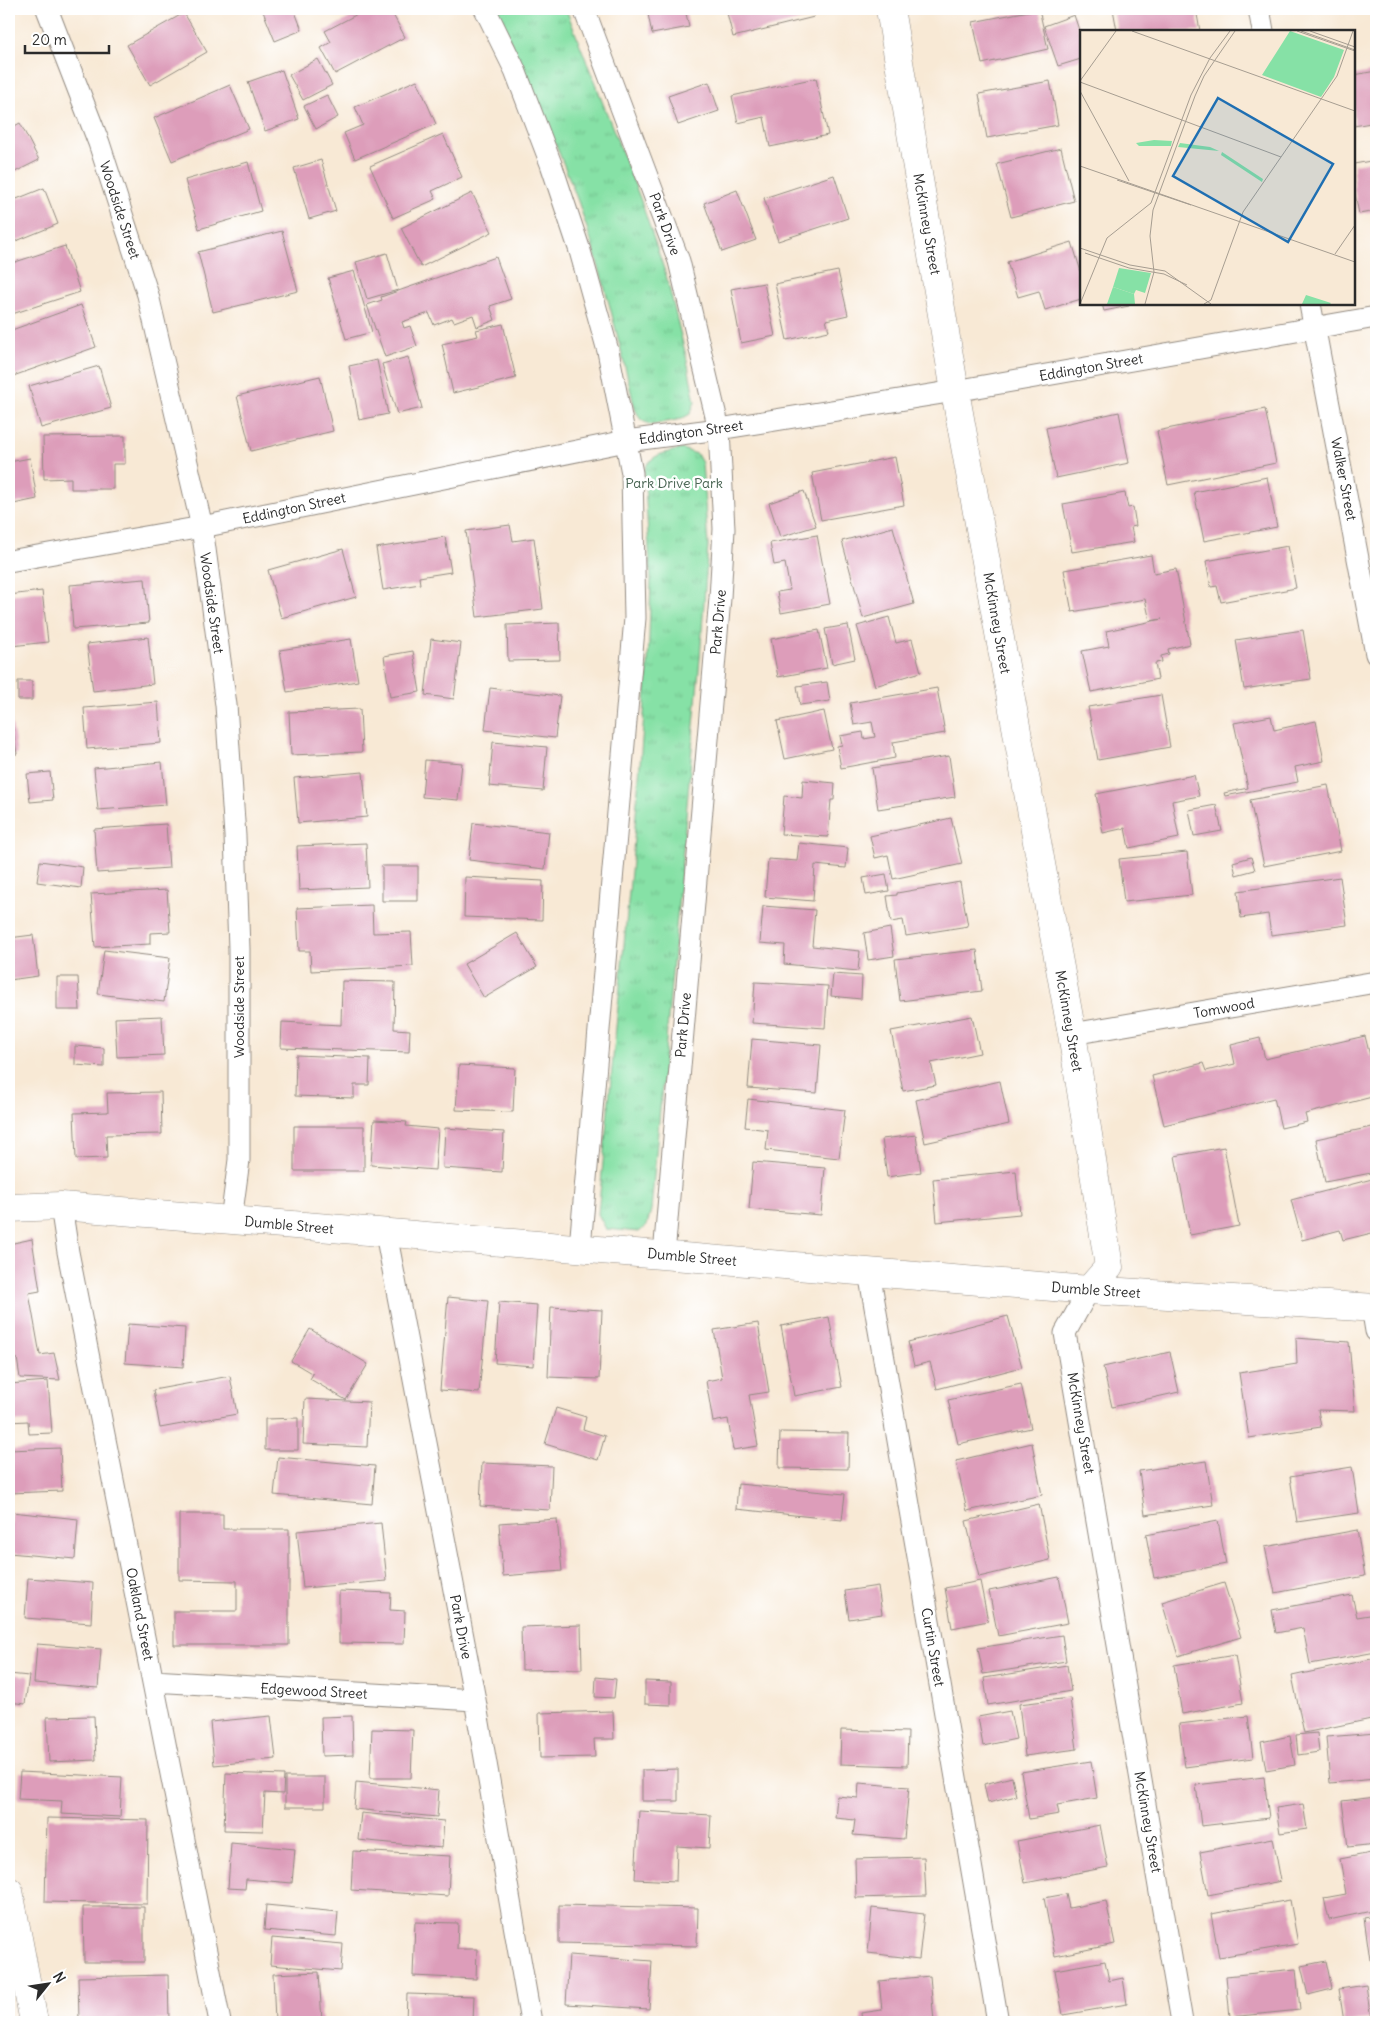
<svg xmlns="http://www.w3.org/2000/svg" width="1385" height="2031" viewBox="0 0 1385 2031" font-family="Delius,sans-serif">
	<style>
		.park { fill: url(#park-tufts); stroke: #588668 }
		.building { fill: #dd9dba }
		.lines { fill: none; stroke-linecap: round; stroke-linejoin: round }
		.street-casing { stroke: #928a80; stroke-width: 23 }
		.secondary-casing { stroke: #928a80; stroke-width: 29 }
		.street { stroke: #fff; stroke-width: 21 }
		.secondary { stroke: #fff; stroke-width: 28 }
		.labels { text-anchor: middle; stroke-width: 5; stroke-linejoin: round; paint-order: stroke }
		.street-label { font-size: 14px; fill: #2b2b2b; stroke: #fff }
		.park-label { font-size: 14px; fill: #466250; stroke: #fff }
		.inset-road { fill: none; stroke: #a69d91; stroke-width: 1 }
		.view { fill: #1f6fb2; fill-opacity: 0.15; stroke: #1f6fb2; stroke-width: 2.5 }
		.inset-edge { fill: none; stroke: #2b2b2b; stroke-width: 2.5 }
	</style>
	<defs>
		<pattern id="park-tufts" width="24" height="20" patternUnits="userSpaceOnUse" patternTransform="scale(1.25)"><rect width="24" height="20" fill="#86e1a6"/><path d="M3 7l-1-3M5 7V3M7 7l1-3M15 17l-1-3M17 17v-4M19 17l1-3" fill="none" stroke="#74c18f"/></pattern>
	</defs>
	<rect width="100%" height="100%" fill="#fff"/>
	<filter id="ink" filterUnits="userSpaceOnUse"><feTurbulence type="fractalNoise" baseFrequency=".02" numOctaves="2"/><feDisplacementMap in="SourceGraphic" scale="10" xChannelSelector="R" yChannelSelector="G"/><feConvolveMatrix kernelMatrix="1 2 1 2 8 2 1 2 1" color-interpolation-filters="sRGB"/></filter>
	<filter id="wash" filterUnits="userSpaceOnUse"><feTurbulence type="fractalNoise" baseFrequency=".0096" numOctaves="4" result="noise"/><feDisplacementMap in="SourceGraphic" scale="20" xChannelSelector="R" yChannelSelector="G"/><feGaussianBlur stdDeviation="1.12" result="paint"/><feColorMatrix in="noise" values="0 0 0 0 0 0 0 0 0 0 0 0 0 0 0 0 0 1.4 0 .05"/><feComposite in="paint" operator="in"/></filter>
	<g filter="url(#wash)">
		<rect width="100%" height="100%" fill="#f8e9d5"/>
		<!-- park -->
		<path class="park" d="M496 9H566L640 198 666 275 687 360 695 402 690 414 681 419 651 425 641 420 635 409C619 340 602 271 579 204 555 138 524 73 496 9Z
			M682 449 697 454 702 463 708 545 700 658 651 1210 647 1225 639 1232 606 1229 598 1214 633 851 648 665 651 580 644 471C650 454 665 453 682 449Z"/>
		<g id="blocks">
			<!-- building -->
			<path class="building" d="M262 9H294L302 30 275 41Z
				M367 9H390L405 37 335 74 321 48 331 42 325 31Z
				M647 9H685L689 27 652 34Z
				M726 9H812L814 17 733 37Z
				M1039 9 1048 49 982 64 973 22Z
				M1113 9H1196L1200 31H1117Z
				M184 13 207 52 150 85 127 45Z
				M1074 15 1081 36V59L1058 66 1044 26Z
				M318 59 332 85 303 100 289 75Z
				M282 70 299 119 265 131 248 82Z
				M1376 71V122L1354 126V75Z
				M816 78 828 135 770 147 764 117 738 123 732 96Z
				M417 80 436 124 355 159 344 133 363 125 355 107Z
				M1050 81 1058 125 987 138 979 94Z
				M709 82 719 111 678 125 668 96Z
				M230 85 249 129 172 161 154 118Z
				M327 95 338 117 316 129 304 106Z
				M20 123 39 160 9 175V129Z
				M443 134 462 177 432 191 436 199 393 218 370 166Z
				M1061 148 1074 201 1011 217 997 164Z
				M321 160 336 211 309 219 294 168Z
				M1376 160V211L1359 214 1354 189V164Z
				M248 162 261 211 199 229 185 180Z
				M834 175 848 218 778 241 764 198Z
				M44 188 58 224 9 244V202Z
				M737 190 756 240 722 252 704 203Z
				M472 193 492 232 421 267 401 228Z
				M282 231 298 291 213 312 198 252Z
				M1072 242 1081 272V299L1045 310 1039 291 1018 297 1007 262Z
				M65 246 80 292 9 315V264Z
				M387 253 398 290 367 299 356 262Z
				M496 257 511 299 490 306 495 320 477 327 473 315 454 322 452 318 434 325 429 313 402 322 404 328 410 326 417 346 385 357 367 305 382 300 381 297Z
				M354 271 372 332 346 339 328 278Z
				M838 271 848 315 826 320 829 331 787 340 775 284Z
				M764 283 775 336 741 343 731 289Z
				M1102 304H1128L1129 306 1104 311Z
				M81 305 96 347 13 376 9 363V331Z
				M503 324 516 378 453 393 442 344 478 336 476 330Z
				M408 357 422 408 397 414 382 364Z
				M377 360 388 414 359 420 349 366Z
				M99 366 111 408 41 428 29 386Z
				M320 376 333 431 251 451 237 396Z
				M1265 409 1276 463 1168 485 1157 431Z
				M1119 412 1129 463 1056 478 1046 428Z
				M125 436V464H113V489H71V478L44 479 43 437Z
				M895 457 904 505 821 520 812 473Z
				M30 458 37 499 9 505V462Z
				M1267 477 1277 527 1204 541 1194 492Z
				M804 491 816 526 780 537 769 503Z
				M1125 493 1128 508 1133 507 1136 526 1131 527 1134 542 1072 552 1063 504Z
				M510 525 513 541 534 538 543 609 477 617 466 531Z
				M893 527 914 604 863 618 842 541Z
				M817 535 830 604 781 613 777 592 790 590 785 563 774 565 770 543Z
				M445 537 451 572 419 577 420 584 383 590 376 548Z
				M1288 546 1296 588 1221 602 1217 586 1211 587 1206 561Z
				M343 549 356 597 281 618 268 570Z
				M1151 555 1154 573 1176 569 1190 644 1168 649 1169 654 1161 656 1162 662 1155 663 1158 679 1091 692 1082 651 1109 646 1106 631 1162 619 1150 621 1145 599 1072 612 1064 570Z
				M145 579 149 623 73 629 70 585Z
				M42 591 48 642 11 646 9 595Z
				M889 617 896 643 912 639 921 672 875 686 857 626Z
				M559 623 560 660 508 661 507 625Z
				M848 625 855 659 832 664 825 629Z
				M819 630 827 668 778 677 771 639Z
				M1303 630 1311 679 1244 689 1236 640Z
				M148 637 153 684 93 691 87 644Z
				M351 639 358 681 287 692 280 650Z
				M431 639 461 643 454 699 425 695Z
				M413 651 420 692 390 697 384 656Z
				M18 681H32V700H18Z
				M827 682 830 701 800 705 797 686Z
				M490 688 560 696 555 738 485 730Z
				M937 688 945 733 893 742 895 758 841 768 837 746 842 745 840 736 863 732 864 739 875 737 872 722 854 725 850 703Z
				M1161 695 1170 747 1098 760 1088 707Z
				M158 702 161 743 87 749 84 708Z
				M360 709 362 752 291 755 289 712Z
				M824 711 832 749 785 759 777 721Z
				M1271 716 1274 730 1316 721 1324 761 1295 767 1298 782 1225 796 1224 793 1248 788 1234 723Z
				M9 717H11L17 754 9 755Z
				M493 742 547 747 543 791 489 786Z
				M949 756 955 797 878 809 872 768Z
				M425 760 462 763 458 800 422 797Z
				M162 762 166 805 98 810 94 768Z
				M50 772 53 800 30 802 27 774Z
				M363 772 367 817 298 823 294 778Z
				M1194 775 1199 796 1172 801 1179 838 1129 848 1125 828 1103 833 1096 794Z
				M803 780 835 783 834 800H831L828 837 781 834 784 796 802 798Z
				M1328 785 1341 851 1264 866 1250 800Z
				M1216 805 1222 831 1194 836 1189 810Z
				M951 818 962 864 893 879 888 855 875 858 870 836Z
				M473 823 549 832 545 869 469 860Z
				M166 824 169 868 97 873 94 829Z
				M366 843 368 887 299 890 297 846Z
				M799 843 848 848 846 868 815 865 813 901 765 897 768 859 797 861Z
				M1187 852 1192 895 1124 902 1119 859Z
				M1251 857 1255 870 1236 875 1233 862Z
				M40 861 83 867 81 888 37 882Z
				M382 866H418V901H382Z
				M886 874 889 891 866 895 863 878Z
				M465 877 543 881 542 920 464 917Z
				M1340 877 1347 925 1271 935 1268 914 1241 918 1238 891Z
				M960 882 968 926 906 936 903 920 891 922 887 896 897 895V893Z
				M167 890 170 932 150 933V944L95 947 91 894Z
				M372 905 373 933 411 932 413 966 311 971 310 951H299L297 908Z
				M763 906 815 910 812 946 860 951 858 971 784 964 785 945 760 943Z
				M890 928 894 956 868 960 864 933Z
				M517 933 537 967 484 998 464 964Z
				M33 935 38 976 9 980V938Z
				M104 950 170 958 164 1002 98 994Z
				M977 950 982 991 900 1001 895 959Z
				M833 974 862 976 861 999 831 996Z
				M57 977H78L80 1010H57Z
				M342 981 395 982 394 1029 410 1030 409 1052 281 1048 282 1022 341 1025Z
				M755 982 828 986 825 1028 752 1023Z
				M162 1016 164 1055 117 1057 115 1018Z
				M972 1016 980 1053 931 1063 936 1085 903 1091 891 1031Z
				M1365 1036 1370 1056 1376 1055V1096L1305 1114 1307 1122 1281 1128 1274 1098 1164 1125 1152 1076 1203 1063 1206 1071 1235 1064 1231 1045 1260 1038 1265 1059Z
				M752 1039 821 1045 817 1093 748 1088Z
				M75 1046 104 1048V1067L75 1065Z
				M296 1055 370 1058 369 1085H354V1098L295 1096Z
				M459 1065 515 1068 513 1112 456 1110Z
				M1000 1081 1009 1124 925 1143 916 1100Z
				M161 1092 162 1134 106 1135 107 1158 76 1159 74 1113 108 1112 107 1093Z
				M748 1099 845 1110 839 1158 766 1150 768 1130 745 1127Z
				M374 1120 407 1122 406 1126 438 1129 435 1170 371 1165Z
				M294 1126H364V1171H294Z
				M1376 1126V1172L1325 1182 1316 1139Z
				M445 1128 504 1132 502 1172 443 1168Z
				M916 1135 921 1172 887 1177 882 1139Z
				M1224 1147 1239 1226 1190 1235 1175 1156Z
				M753 1162 825 1168 821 1215 749 1209Z
				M1016 1171 1020 1214 937 1222 933 1179Z
				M1376 1178V1232L1343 1240 1340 1230 1302 1240 1291 1200Z
				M32 1239 40 1291 29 1293 40 1355 54 1353 60 1380 20 1378 17 1358 9 1360V1244Z
				M448 1297 488 1301 479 1393 440 1390Z
				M499 1302 537 1305 533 1366 495 1363Z
				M551 1307 602 1310 599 1379 548 1377Z
				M1008 1316 1022 1367 937 1389 930 1362 914 1366 908 1342Z
				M829 1317 842 1387 794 1396 781 1326Z
				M758 1323 769 1392 749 1395 758 1446 733 1450 728 1419 713 1422 706 1381 722 1378 714 1330Z
				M128 1324 185 1328 183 1367 125 1363Z
				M310 1329 368 1364 346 1400 310 1379 313 1374 291 1361Z
				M1296 1338 1349 1342 1355 1411 1318 1410 1321 1427 1249 1438 1239 1373 1297 1364Z
				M1170 1352 1179 1392 1112 1407 1103 1367Z
				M230 1376 237 1414 160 1428 153 1390Z
				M48 1381 52 1433 29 1434 28 1421 9 1422V1384Z
				M1021 1384 1031 1428 958 1444 948 1400Z
				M305 1399 369 1402 367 1447 303 1444Z
				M556 1408 586 1417 583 1429 605 1436 598 1460 545 1444Z
				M298 1418V1450H265V1419Z
				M780 1432 849 1433 848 1469 779 1468Z
				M1032 1443 1042 1495 967 1511 956 1461Z
				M60 1448 62 1491 9 1493V1450Z
				M278 1457 375 1466 372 1504 274 1495Z
				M1206 1461 1213 1505 1145 1515 1139 1471Z
				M482 1463 552 1466 550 1510 480 1506Z
				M1352 1467 1359 1513 1297 1522 1290 1477Z
				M738 1484 845 1494 842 1520 736 1509Z
				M1039 1504 1050 1560 979 1577 966 1521Z
				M12 1512 78 1519 75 1559 9 1553Z
				M179 1514H223V1529H289V1645H174V1611H237V1581L179 1580Z
				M557 1519 562 1571 503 1576 499 1523Z
				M1218 1521 1226 1564 1154 1578 1146 1535Z
				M381 1523 387 1581 303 1588 297 1531Z
				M1357 1530 1365 1576 1275 1593 1265 1547Z
				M1059 1577 1068 1623 998 1636 989 1591Z
				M28 1578 93 1583 91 1623 25 1618Z
				M980 1581 988 1621 952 1628 945 1588Z
				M1224 1583 1241 1637 1178 1656 1162 1602Z
				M878 1586 882 1614 849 1619 845 1591Z
				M339 1591 391 1593 390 1610 405 1611 404 1644 339 1643Z
				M1352 1595 1357 1617 1376 1614V1652L1310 1664 1303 1628 1276 1633 1272 1610Z
				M581 1625 582 1669 522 1670 521 1627Z
				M1062 1635 1066 1661 983 1674 978 1648Z
				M37 1644 101 1649 98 1688 34 1683Z
				M1235 1655 1243 1703 1182 1714 1174 1665Z
				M1376 1658V1718L1304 1733 1292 1676Z
				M1067 1665 1071 1691 988 1705 984 1678Z
				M9 1674 29 1676 25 1704 9 1702Z
				M596 1677 616 1679 614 1698 595 1697Z
				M645 1681 671 1682V1705L645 1704Z
				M1070 1698 1077 1749 1025 1756 1019 1704Z
				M613 1711 614 1739H594L595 1757 540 1758 539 1713Z
				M1010 1711 1016 1739 983 1746 978 1717Z
				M94 1716 96 1760 49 1762 47 1717Z
				M271 1716 276 1759 214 1765 210 1722Z
				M352 1716 353 1755 322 1756 321 1717Z
				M1248 1716 1253 1758 1185 1767 1179 1724Z
				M372 1729 413 1730 411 1778H370Z
				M841 1730 908 1732 907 1766 840 1764Z
				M1317 1733 1319 1752 1298 1755 1296 1735Z
				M1376 1733V1779L1330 1783 1326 1737Z
				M1290 1736 1295 1765 1266 1770 1261 1742Z
				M1091 1761 1097 1798 1057 1805 1059 1814 1029 1819 1021 1772Z
				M678 1769V1801H642V1770Z
				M20 1772 122 1777 120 1817 61 1814 62 1801 18 1799Z
				M226 1773 284 1775 283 1794 265 1793 263 1831 224 1830Z
				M285 1777H325V1807H285Z
				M1012 1777 1016 1796 988 1803 984 1784Z
				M1264 1777 1269 1818 1201 1826 1196 1785Z
				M356 1782 439 1790 437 1817 354 1809Z
				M859 1783 909 1787 904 1839 853 1835 855 1820 835 1818 837 1796 858 1798Z
				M1376 1797V1844L1348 1847 1342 1801Z
				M1303 1804 1307 1829 1280 1833 1276 1808Z
				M639 1811 711 1815 709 1848 677 1846 676 1881 635 1879Z
				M361 1813 444 1821 442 1848 358 1840Z
				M47 1818 148 1820 147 1904 45 1902Z
				M1100 1825 1108 1867 1025 1883 1017 1841Z
				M1273 1838 1281 1881 1208 1895 1200 1852Z
				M231 1843 295 1849 292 1883 246 1879 245 1889 228 1888Z
				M353 1851 450 1856 448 1896 351 1890Z
				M1376 1852V1910L1329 1920 1324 1898 1346 1894 1340 1859Z
				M924 1857 926 1896 856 1898 855 1859Z
				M1066 1894 1069 1908 1106 1901 1115 1944 1055 1956 1044 1898Z
				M1290 1900 1298 1944 1219 1957 1211 1914Z
				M266 1905 338 1912 336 1936 264 1930Z
				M559 1905 698 1908 697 1946 559 1943Z
				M83 1907H144V1962H84Z
				M872 1908 924 1914 919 1959 868 1953Z
				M1376 1916V1959L1370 1960 1364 1918Z
				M415 1922 458 1923 457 1949H477L476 1979 413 1976Z
				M272 1938 343 1944 341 1971 270 1965Z
				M569 1955 652 1961 649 2009 566 2004Z
				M1105 1961 1109 1981 1123 1978 1127 2004 1063 2015 1055 1970Z
				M1326 1961 1332 1989 1308 1995 1301 1966Z
				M1296 1969 1300 2010 1230 2017 1226 1976Z
				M319 1972 322 2022H275L273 1974Z
				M168 1975 169 2020 79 2021 78 1977Z
				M930 1976 934 2022H862L861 2013 882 2010 879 1981Z
				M1366 1985 1371 2019 1344 2022 1339 1989Z
				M407 1994 474 1996 473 2022H406Z"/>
		</g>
	</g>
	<g filter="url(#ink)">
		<use href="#blocks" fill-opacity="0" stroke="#928a80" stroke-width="1"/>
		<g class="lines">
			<defs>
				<path id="street" d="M47 9 99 143 148 295 202 527 226 705 235 836 239 949V1160L231 1220
					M485 9 515 70 551 164 580 251 608 351 632 473 635 618 580 1247
					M584 9 679 261 719 429 724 529 720 598 664 1255
					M1259 9 1263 31
					M1310 304 1376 654
					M9 561 202 527 626 441 719 429 955 391 1376 317
					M1072 1034 1376 982
					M61 1206 68 1252 220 2022
					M386 1233 475 1700 531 2022
					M869 1272 998 2022
					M1089 1290 1065 1333 1182 2022
					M1372 1307 1376 1331
					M153 1681 475 1700"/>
				<path id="secondary" d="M890 9 955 391 1072 1034 1109 1267 1089 1290
					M9 1208 61 1206 1089 1290 1376 1308
					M9 1891 34 2022"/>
			</defs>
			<!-- street casing -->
			<use href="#street" class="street-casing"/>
			<!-- secondary casing -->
			<use href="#secondary" class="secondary-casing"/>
			<!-- street -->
			<use href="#street" class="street"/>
			<!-- secondary -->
			<use href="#secondary" class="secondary"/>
		</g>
	</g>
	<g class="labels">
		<!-- street labels -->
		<g class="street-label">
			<text transform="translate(120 210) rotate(72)" y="5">Woodside Street</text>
			<text transform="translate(665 224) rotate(70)" y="5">Park Drive</text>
			<text transform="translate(927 224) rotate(80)" y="5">McKinney Street</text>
			<text transform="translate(1091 367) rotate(-10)" y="5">Eddington Street</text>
			<text transform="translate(691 432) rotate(-8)" y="5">Eddington Street</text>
			<text transform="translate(1344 479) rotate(79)" y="5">Walker Street</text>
			<text transform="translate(294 508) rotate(-12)" y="5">Eddington Street</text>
			<text transform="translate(212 603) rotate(82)" y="5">Woodside Street</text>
			<text transform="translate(718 622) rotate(-85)" y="5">Park Drive</text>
			<text transform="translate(997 623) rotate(80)" y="5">McKinney Street</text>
			<text transform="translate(239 1007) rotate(-90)" y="5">Woodside Street</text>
			<text transform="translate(1224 1008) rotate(-10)" y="5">Tomwood</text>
			<text transform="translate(1069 1021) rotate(80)" y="5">McKinney Street</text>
			<text transform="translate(683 1025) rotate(-85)" y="5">Park Drive</text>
			<text transform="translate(289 1225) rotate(5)" y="5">Dumble Street</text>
			<text transform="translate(692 1257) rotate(5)" y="5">Dumble Street</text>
			<text transform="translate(1096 1290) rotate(4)" y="5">Dumble Street</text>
			<text transform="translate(1081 1423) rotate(80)" y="5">McKinney Street</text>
			<text transform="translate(140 1614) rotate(79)" y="5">Oakland Street</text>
			<text transform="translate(461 1627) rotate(79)" y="5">Park Drive</text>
			<text transform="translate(933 1647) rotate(80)" y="5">Curtin Street</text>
			<text transform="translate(314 1691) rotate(3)" y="5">Edgewood Street</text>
			<text transform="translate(1148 1822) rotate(80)" y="5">McKinney Street</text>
		</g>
		<!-- park labels -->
		<g class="park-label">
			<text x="674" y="488">Park Drive Park</text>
		</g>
	</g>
	<!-- overview -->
	<g transform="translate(1080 30)">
		<rect width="275" height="275" fill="#f8e9d5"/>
		<path d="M33 257 54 264 55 274H27ZM226 265 251 273 250 274H222Z" fill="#86e1a6"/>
		<path d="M210 1 264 20 254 47 241 67 182 45ZM74 110 92 111 91 116H59L56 113ZM100 113 130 117 139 121 98 117ZM142 122 183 149 182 152 141 125ZM39 238 71 243 65 263 56 260 54 264 33 257Z" fill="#86e1a6"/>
		<path class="inset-road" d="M52 1 275 81M217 1 275 21M221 1 275 20M230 1 275 17M0 51 36 1M0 52 201 127M0 61 49 151M0 136 26 145M26 145 275 232M37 150 111 175M0 218 50 235 85 241 131 274M5 223 49 238 84 244 107 255M255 224 275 195M0 274 27 208 71 173 111 65 130 28 150 1M65 274 74 242 70 206 73 180 115 66 124 46 155 1M124 274 131 270 163 182 257 46 273 1"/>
		<path class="view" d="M138 68 253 134 208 212 93 146Z"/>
		<rect width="275" height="275" class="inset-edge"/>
	</g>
	<!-- margin -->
	<rect width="1385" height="2031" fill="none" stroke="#fff" stroke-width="30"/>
	<!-- north arrow -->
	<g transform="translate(48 1984) rotate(60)" stroke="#ffffff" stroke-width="4" paint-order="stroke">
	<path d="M0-4L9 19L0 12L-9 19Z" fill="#2b2b2b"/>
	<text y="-8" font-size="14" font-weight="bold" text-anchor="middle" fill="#2b2b2b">N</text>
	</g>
	<!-- scale -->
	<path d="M25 45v8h84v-8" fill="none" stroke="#2b2b2b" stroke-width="2.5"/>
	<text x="32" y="45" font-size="15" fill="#2b2b2b" stroke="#ffffff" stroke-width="4" paint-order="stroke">20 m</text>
</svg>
